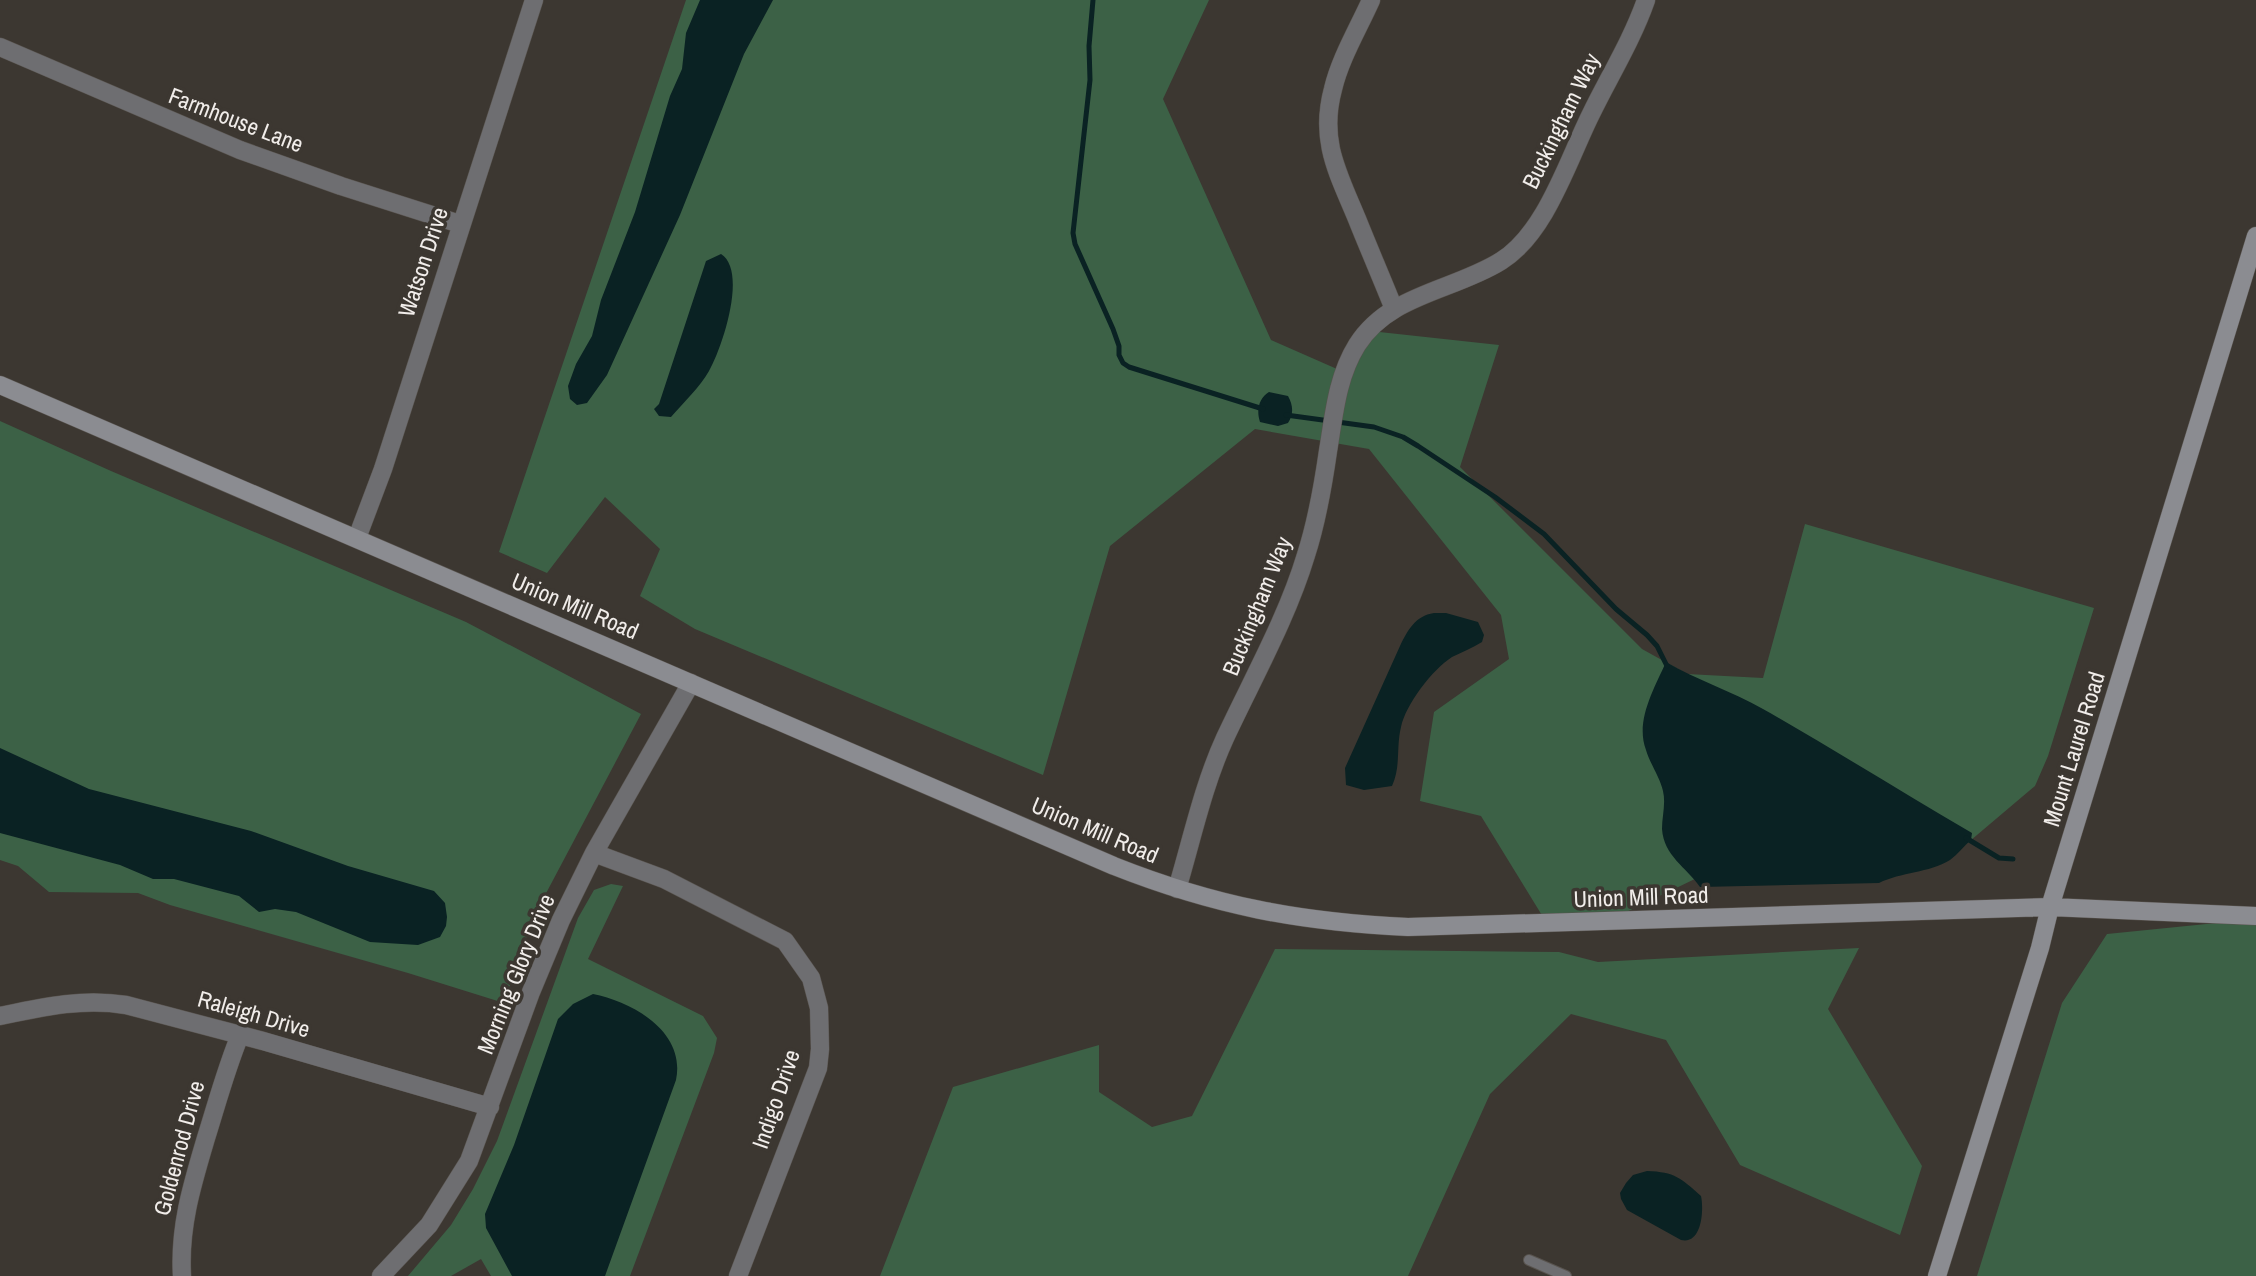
<svg xmlns="http://www.w3.org/2000/svg" width="2256" height="1276" viewBox="0 0 2256 1276" font-family="'Archivo Narrow',sans-serif">
	<style>
		.green { fill: #3c6146 }
		.water { fill: #0a2223 }
		.lines { fill: none; stroke-linecap: round; stroke-linejoin: round }
		.stream { stroke: #0a2223; stroke-width: 5 }
		.lane-casing { stroke: #59544f; stroke-width: 12 }
		.street-casing { stroke: #59544f; stroke-width: 19 }
		.secondary-casing { stroke: #59544f; stroke-width: 19 }
		.lane { stroke: #6e6e71; stroke-width: 10 }
		.street { stroke: #6e6e71; stroke-width: 18 }
		.secondary { stroke: #8b8c91; stroke-width: 18 }
		.labels { text-anchor: middle; stroke-width: 7; stroke-linejoin: round; paint-order: stroke }
		.street-label { font-size: 23px; fill: #f1edea; stroke: #3c3731 }
	</style>
	<rect width="100%" height="100%" fill="#3c3731"/>
	<!-- green -->
	<path class="green" d="M686 0H1209L1163 99 1271 340 1337 369 1361 330 1499 345 1460 467 1642 649 1687 674 1763 678 1805 524 2094 608 2048 756 2035 786 1964 846 1726 864 1618 916 1543 917 1481 816 1420 801 1434 712 1509 659 1501 615 1369 449 1255 429 1110 546 1043 775 695 629 640 596 660 549 605 497 547 573 499 552Z
		M0 421 111 471 466 622 641 714 534 916 504 1003 408 973 170 905 138 893 49 892 18 866 0 860Z
		M611 884 623 886 588 959 703 1016 717 1038 714 1053 630 1276H491L481 1259 451 1276H408L451 1225 473 1189 497 1141 578 918 594 890Z
		M2256 919V1276H1977L2062 1003 2107 934Z
		M1859 948 1828 1009 1922 1166 1900 1235 1740 1165 1666 1040 1571 1014 1490 1094 1408 1276H880L953 1087 1099 1045V1092L1152 1127 1192 1116 1275 949 1559 952 1598 962Z"/>
	<!-- water -->
	<path class="water" d="M700 0H773L744 54 680 215 607 375 587 403 577 405 570 399 568 386 576 364 592 336 601 300 635 212 670 96 682 69 686 33Z
		M721 254C748 271 722 348 709 371 700 387 683 403 671 417L659 416 654 409 659 404 706 261Z
		M1269 392 1288 396C1293 405 1294 414 1288 423L1278 426 1260 422C1256 410 1259 398 1269 392Z
		M1434 613H1446L1478 622 1484 635 1482 642C1472 648 1462 652 1452 657 1432 670 1406 704 1401 727 1396 747 1401 767 1392 786L1364 790 1346 785 1345 768 1400 646C1408 630 1415 616 1434 613Z
		M1666 662C1697 680 1731 691 1763 709 1833 749 1902 792 1972 833L1971 840C1964 846 1958 854 1950 860 1929 873 1901 872 1879 883L1700 887C1686 867 1664 856 1662 829 1662 816 1666 804 1663 791 1660 777 1650 764 1646 750 1635 721 1654 689 1666 662Z
		M0 748 89 789 251 831 348 866 434 891 445 903 447 917 446 926 440 937 418 945 370 942 296 912 275 909 259 912 239 896 174 879H153L120 865 0 833Z
		M593 994C633 1002 686 1032 676 1080L605 1276H512L486 1228 485 1214 514 1145 558 1019 573 1004Z
		M1647 1171C1675 1172 1681 1178 1701 1196 1704 1210 1702 1245 1681 1240L1627 1210 1621 1199 1620 1193 1626 1183 1633 1175Z"/>
	<g class="lines">
		<!-- stream -->
		<path class="stream" d="M1093 0 1089 46 1090 80 1073 233 1075 244 1113 329 1119 346V355L1123 363 1129 367 1263 409
			M1286 415 1374 427 1403 437 1418 446 1495 497 1544 534 1616 609 1647 635 1657 646 1667 666
			M1966 838 1999 858 2013 859"/>
		<defs>
			<path id="lane" d="M1529 1260 1566 1276"/>
			<path id="street" d="M1371 0C1358 29 1340 59 1333 89 1319 141 1338 173 1357 219 1369 249 1382 279 1394 309
				M0 47 240 150 341 186 460 224
				M357 538 383 469 534 0
				M594 853 664 879 785 941 811 978 819 1008 820 1049 818 1068 738 1276
				M1177 889C1192 839 1203 786 1225 738 1253 678 1287 618 1306 555 1317 521 1323 486 1328 451 1334 415 1337 377 1357 345 1389 294 1453 291 1501 261 1546 233 1568 160 1591 114 1609 77 1632 40 1646 0
				M0 1016C43 1007 82 998 126 1005L263 1041 490 1107
				M182 1276C179 1227 192 1185 206 1138 217 1103 226 1069 240 1035
				M381 1276 429 1225 469 1161 531 992 561 920 594 853 691 683"/>
			<path id="secondary" d="M0 385 1114 866C1215 906 1300 922 1408 927L2050 907 2256 916
				M1937 1276 2040 948 2050 907 2256 236"/>
		</defs>
		<!-- lane casing -->
		<use href="#lane" class="lane-casing"/>
		<!-- street casing -->
		<use href="#street" class="street-casing"/>
		<!-- secondary casing -->
		<use href="#secondary" class="secondary-casing"/>
		<!-- lane -->
		<use href="#lane" class="lane"/>
		<!-- street -->
		<use href="#street" class="street"/>
		<!-- secondary -->
		<use href="#secondary" class="secondary"/>
	</g>
	<g class="labels">
		<!-- street labels -->
		<g class="street-label">
			<text transform="translate(236 120) rotate(21)" y="8">Farmhouse Lane</text>
			<text transform="translate(1561 121) rotate(-64)" y="8">Buckingham Way</text>
			<text transform="translate(423 262) rotate(-72)" y="8">Watson Drive</text>
			<text transform="translate(575 606) rotate(23)" y="8">Union Mill Road</text>
			<text transform="translate(1257 606) rotate(-68)" y="8">Buckingham Way</text>
			<text transform="translate(2074 749) rotate(-73)" y="8">Mount Laurel Road</text>
			<text transform="translate(1095 830) rotate(23)" y="8">Union Mill Road</text>
			<text transform="translate(1641 897) rotate(-2)" y="8">Union Mill Road</text>
			<text transform="translate(516 974) rotate(-68)" y="8">Morning Glory Drive</text>
			<text transform="translate(254 1014) rotate(16)" y="8">Raleigh Drive</text>
			<text transform="translate(776 1099) rotate(-71)" y="8">Indigo Drive</text>
			<text transform="translate(179 1148) rotate(-75)" y="8">Goldenrod Drive</text>
		</g>
	</g>
</svg>
